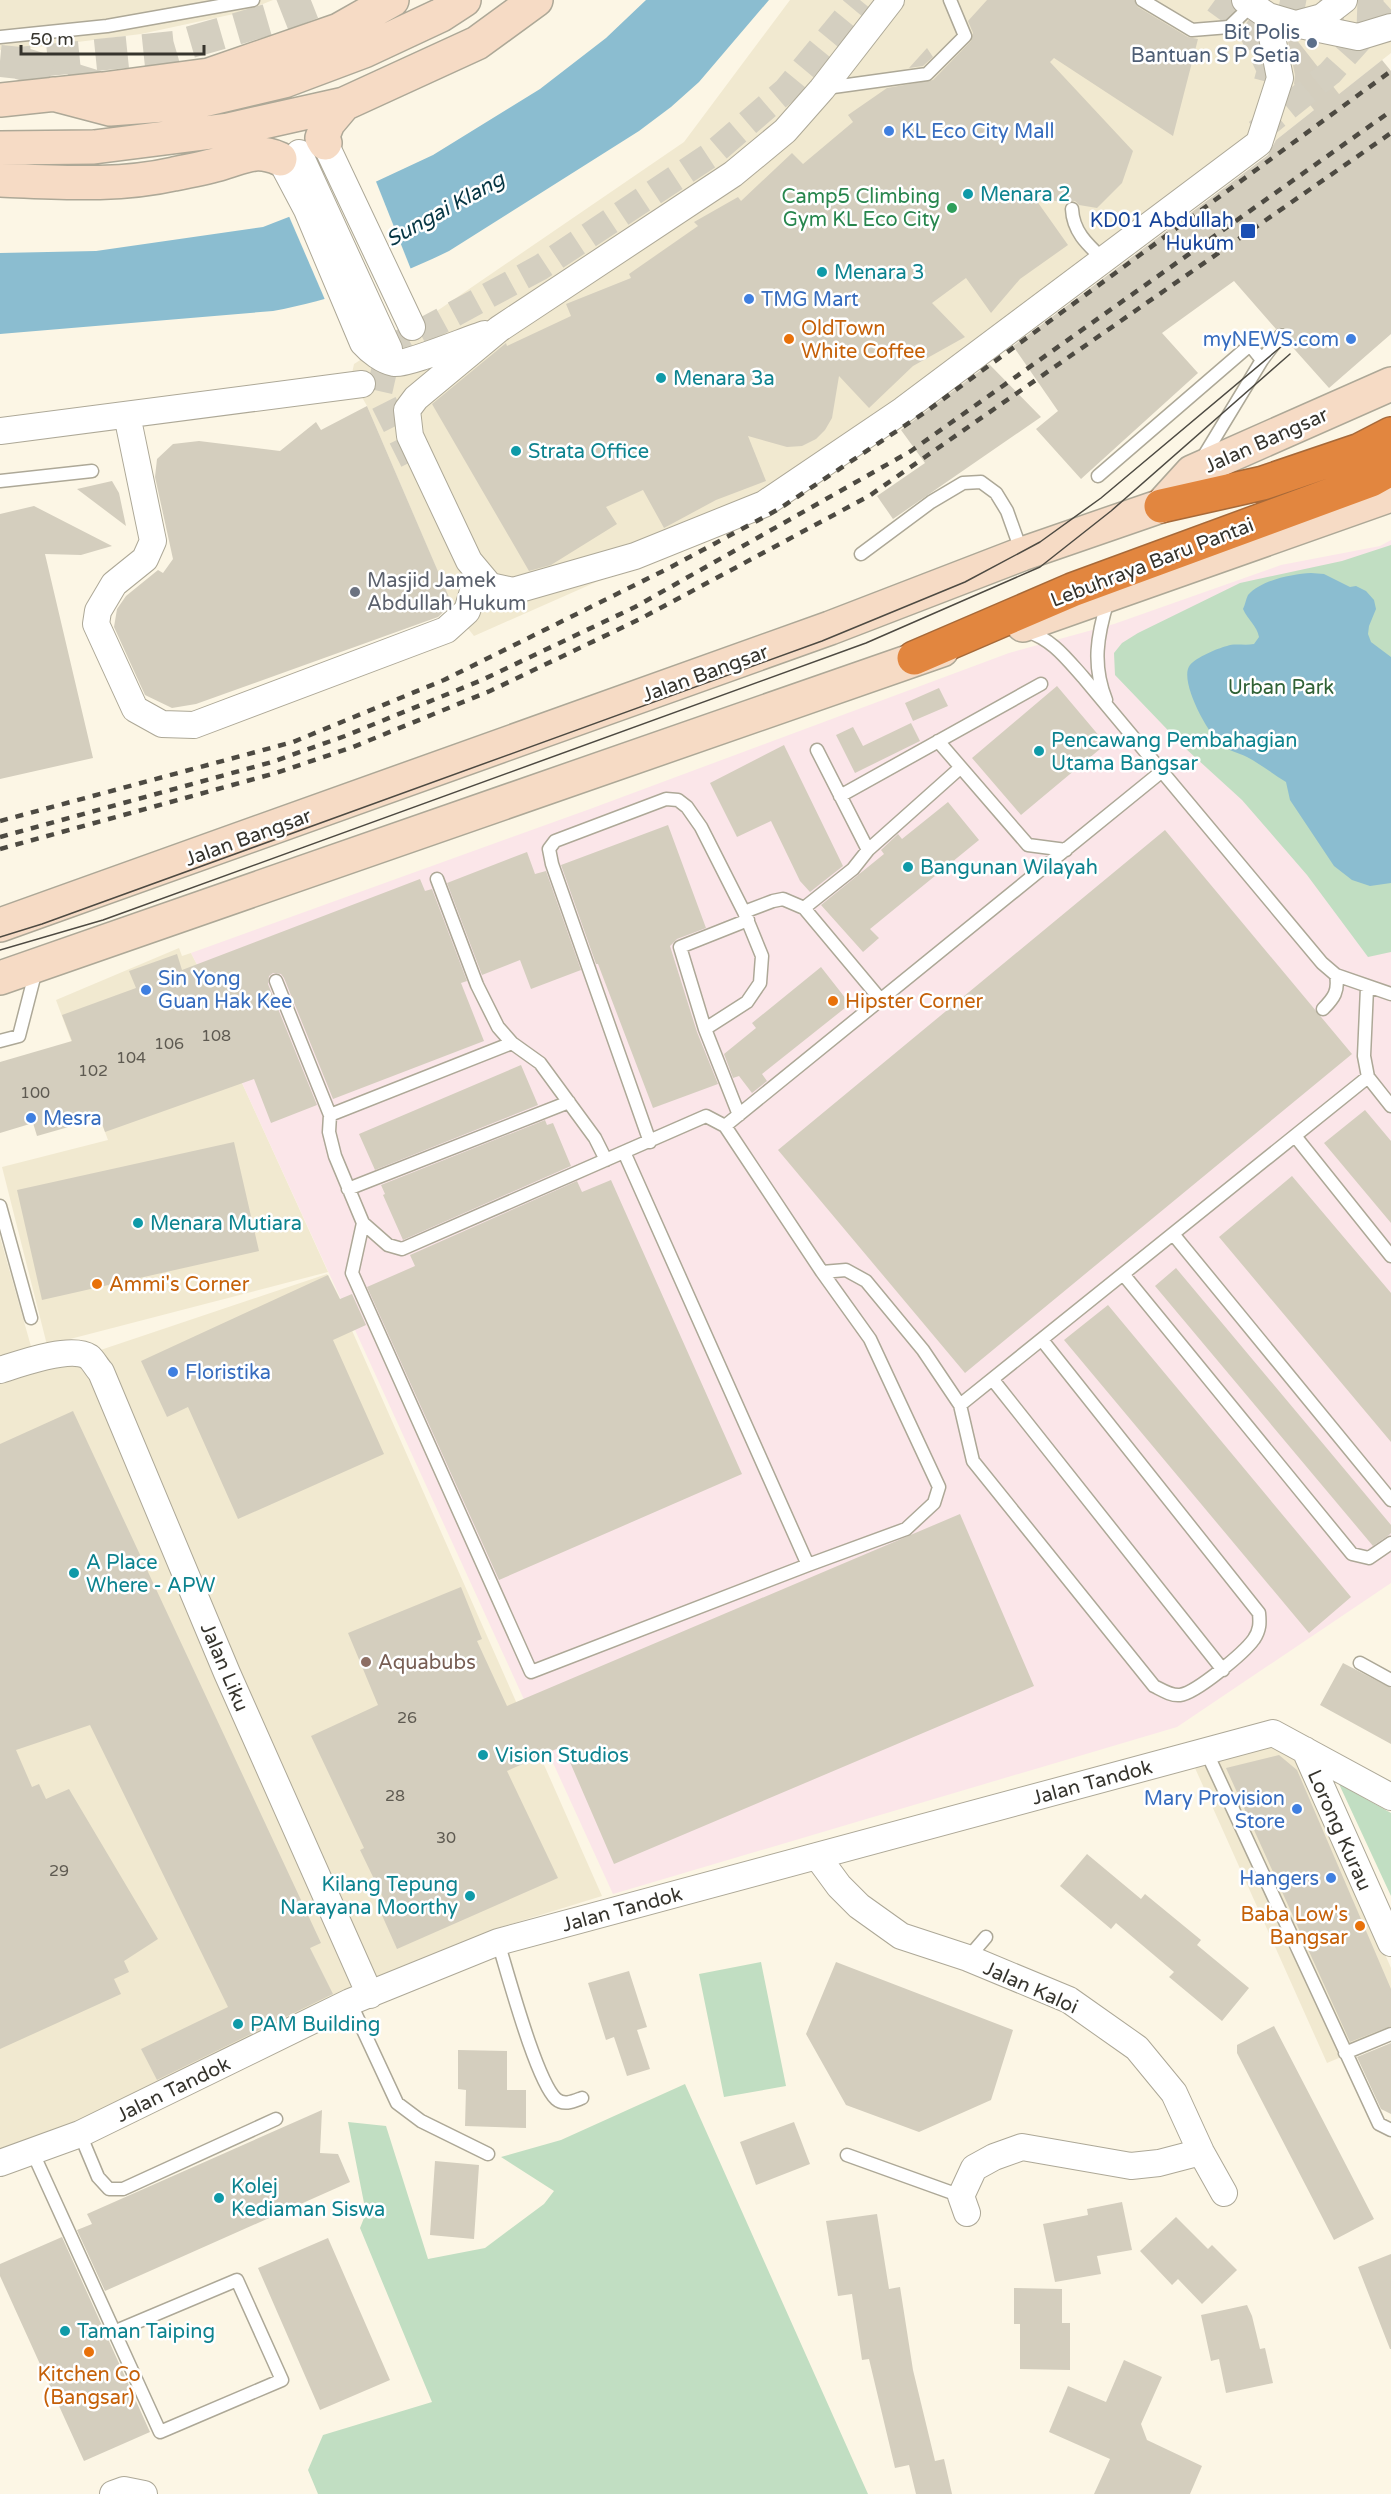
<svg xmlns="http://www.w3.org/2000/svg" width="1391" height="2494" viewBox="0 0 1391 2494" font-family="'Varela Round',sans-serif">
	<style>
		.built { fill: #f1e9d0 }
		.industrial { fill: #fbe6e9 }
		.green { fill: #c1dec2 }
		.water { fill: #8bbdd0 }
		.pier { fill: #fcf6e5 }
		.building { fill: #d4cebe }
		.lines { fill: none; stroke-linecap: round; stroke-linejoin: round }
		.minor-tunnel { stroke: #d4cfc0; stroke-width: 26; stroke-dasharray: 26 13; stroke-linecap: butt }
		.tertiary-tunnel { stroke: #d4cfc0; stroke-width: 32; stroke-dasharray: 32 16; stroke-linecap: butt }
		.secondary-tunnel { stroke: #d4cfc0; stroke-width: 33; stroke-dasharray: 33 16; stroke-linecap: butt }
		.service-casing { stroke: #ada897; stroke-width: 15 }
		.minor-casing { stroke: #ada897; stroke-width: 28 }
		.secondary-casing { stroke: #ada897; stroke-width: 36 }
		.motorway-casing { stroke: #a66939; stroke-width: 36 }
		.service { stroke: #fff; stroke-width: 12 }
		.minor { stroke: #fff; stroke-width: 26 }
		.secondary { stroke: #f6dbc5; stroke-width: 33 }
		.motorway { stroke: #e2863f; stroke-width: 33 }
		.tram { stroke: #4d4a42; stroke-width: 1.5 }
		.rail { stroke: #4d4a42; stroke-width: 4.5; stroke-dasharray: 8 8; stroke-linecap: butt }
		.service-dot { fill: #5c6f8a; stroke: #fff; stroke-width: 2 }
		.shop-dot { fill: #3f7fe0; stroke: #fff; stroke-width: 2 }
		.culture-dot { fill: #0f9aa8; stroke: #fff; stroke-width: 2 }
		.leisure-dot { fill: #2e9e5b; stroke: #fff; stroke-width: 2 }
		.transit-dot { fill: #1a4fb4; stroke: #fff; stroke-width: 2 }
		.food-dot { fill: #e8710a; stroke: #fff; stroke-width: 2 }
		.worship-dot { fill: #6b7280; stroke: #fff; stroke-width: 2 }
		.education-dot { fill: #8d6e63; stroke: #fff; stroke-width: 2 }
		.labels { text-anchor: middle; stroke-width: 5; stroke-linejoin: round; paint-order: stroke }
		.number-label { font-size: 16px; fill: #5e5a51 }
		.service-label { font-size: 20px; fill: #4e5e75; stroke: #fff; text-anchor: end }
		.shop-label { font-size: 20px; fill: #366cbe; stroke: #fff; text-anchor: start }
		.culture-label { font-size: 20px; fill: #0d838f; stroke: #fff; text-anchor: start }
		.leisure-label { font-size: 20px; fill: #27864d; stroke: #fff; text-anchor: end }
		.transit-label { font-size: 20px; fill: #164399; stroke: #fff; text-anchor: end }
		.food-label { font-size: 20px; fill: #c56008; stroke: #fff; text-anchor: start }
		.street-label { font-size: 20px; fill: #36342d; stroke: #fff }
		.worship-label { font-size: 20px; fill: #5b616d; stroke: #fff; text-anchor: start }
		.park-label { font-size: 20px; fill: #2f6135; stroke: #fff }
		.education-label { font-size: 20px; fill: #785e54; stroke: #fff; text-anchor: start }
		.water-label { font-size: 21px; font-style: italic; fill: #053543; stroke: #fff }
	</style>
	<rect width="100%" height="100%" fill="#fcf6e5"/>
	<!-- built -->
	<path class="built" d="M0 0H273L243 12 141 34 22 49 0 50Z
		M790 0H1391V53L1339 94 1314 110 1094 284 898 427 637 564 474 636 455 612 367 406 351 378 354 364 437 311 684 142Z
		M179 948 182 956 191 953 206 982 242 1083 328 1272 47 1345 2 1167 108 1140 56 1000Z
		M0 1237 38 1371 327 1274 602 1896 495 1929 73 2125 0 2152Z
		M1270 1744 1301 1759 1391 1968V2036L1327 2063 1195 1768Z"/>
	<!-- industrial -->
	<path class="industrial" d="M1391 540V1583L1177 1727 613 1894 242 1083 206 982 191 953 590 809 1009 653 1114 624 1281 565 1380 546Z"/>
	<!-- green -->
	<path class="green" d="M1391 545V952L1368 957 1307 875 1242 800 1185 748 1115 675 1114 653 1122 643 1138 633 1240 583 1342 561Z
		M1339 1784 1391 1813V1896Z
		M761 1962 786 2086 724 2097 699 1974Z
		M685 2084 868 2494H318L308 2470 323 2435 432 2402 360 2228 366 2213 348 2122 386 2126 428 2259 485 2248 544 2204 554 2191 501 2157 561 2140Z"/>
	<!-- water -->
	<path class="water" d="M646 0H769L699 82 671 107 639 131 449 251C394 278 333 300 273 311L0 334V253L96 251 263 227 358 190 433 155 540 89 606 38Z
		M1311 573 1324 574 1350 587 1356 586 1366 591 1374 600 1376 609 1369 626 1368 634 1371 642 1391 657V883L1370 886 1352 880 1334 866 1290 800 1286 782C1273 774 1260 764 1247 757 1239 753 1229 751 1222 745 1208 735 1178 679 1190 665 1197 657 1216 649 1227 646 1234 643 1245 646 1254 644L1259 637C1257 626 1248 620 1243 609 1245 605 1246 599 1248 595 1261 580 1292 574 1311 573Z"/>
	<!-- pier -->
	<path class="pier" d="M375 179 412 272 326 302 288 214Z"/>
	<!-- building -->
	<path class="building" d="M987 0H1134L1138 7 1188 37 1198 39 1173 136 1054 58 1050 62 1133 151 1122 183 1097 208 1079 205 1075 201 1067 203 1034 197 1068 245 1020 279 991 313 966 278 932 303 965 337 913 366 869 408 839 376 832 418 825 430 816 439 802 446 787 447 748 436 766 481 716 500 664 528 643 490 606 507 617 524 551 565 529 571 432 404 506 343 507 346 571 316 566 304 631 278 629 274 698 226 694 222 738 197 741 201 792 153 803 164 853 122 848 115 887 88 933 80 971 41 973 33 968 21Z
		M1287 37 1296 39 1339 94 1382 60 1391 71V334L1329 388 1287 341 1289 335 1286 329 1281 327 1276 329 1234 281 1162 333 1198 373 1081 479 1036 429 1058 411 1013 346 1268 155 1276 140 1314 110 1294 84 1295 75Z
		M927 48 933 57 923 66 909 68Z
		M989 364 1041 417 893 519 877 496 925 463 901 430Z
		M367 406 452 604 438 617 196 704 172 708 145 695 114 627 117 609 126 596 158 570 163 573 173 559 155 477 157 459 173 444 199 441 280 451 316 422 321 430Z
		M112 481 119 493 126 526 77 489Z
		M34 506 112 546 81 555 45 554 93 758 0 779V514Z
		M1057 686 1106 744 1021 815 972 758Z
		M939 688 948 706 913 721 905 703Z
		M911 723 920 741 855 773 836 735 853 727 863 746Z
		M784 745 843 866 810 892 800 881 771 821 737 837 710 783Z
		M948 802 979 840 870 929 879 938 863 952 821 905 884 854 881 850 898 834 902 839Z
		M668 825 706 928 677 939 670 946 697 1032 718 1084 653 1108 598 964H596L561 865Z
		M1165 830 1352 1054 965 1373 778 1150Z
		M527 852 535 874 546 871 581 970 531 989 520 960 482 975 447 883Z
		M420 879 425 891 432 889 467 981 461 983 484 1041 333 1099 284 978 281 974 273 973 269 976 268 984 317 1105 271 1123 254 1079 105 1132 100 1118 37 1136 33 1123 0 1133V1062L72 1041 62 1015 136 988 129 971 177 954 182 970Z
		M821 967 850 1004 762 1074 767 1081 752 1093 739 1076 733 1078 724 1054 756 1028 752 1023Z
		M521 1065 538 1105 375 1170 359 1134Z
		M1365 1110 1391 1141V1223L1324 1143Z
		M545 1120 547 1125 553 1123 571 1166 403 1240 383 1195 385 1194 381 1185Z
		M234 1142 259 1251 42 1300 17 1190Z
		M1292 1176 1391 1293V1442L1219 1237Z
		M611 1180 742 1474 499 1580 367 1287 415 1266 410 1255 577 1181 582 1192Z
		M1176 1268 1391 1525V1533L1389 1535 1373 1546 1155 1286Z
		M328 1275 340 1299 352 1294 366 1325 333 1340 384 1454 238 1519 188 1407 167 1417 141 1361Z
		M1108 1305 1351 1597 1309 1633 1064 1340Z
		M73 1411 321 1943 310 1948 333 1994 157 2080 141 2049 228 2007 90 1725 16 1750 32 1787 39 1784 46 1799 69 1789 158 1939 124 1961 129 1972 114 1979 121 1994 0 2049V1444Z
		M960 1514 1034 1686 614 1864 563 1746 507 1771 558 1878 397 1949 381 1913 389 1910 360 1850 364 1848 311 1736 378 1705 348 1633 461 1587 482 1639 477 1641 507 1706Z
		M1343 1663 1391 1688V1744L1320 1705Z
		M1279 1755 1297 1770 1391 1989V2026L1350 2042 1226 1768Z
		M1087 1854 1141 1899 1145 1894 1201 1940 1197 1945 1249 1988 1222 2021 1169 1977 1174 1972 1116 1923 1111 1929 1060 1886Z
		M836 1962 1013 2030 991 2100 919 2132 846 2105 806 2034Z
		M629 1971 647 2027 637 2030 650 2069 627 2076 614 2037 606 2040 588 1983Z
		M1274 2026 1374 2219 1334 2240 1237 2053V2045Z
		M1391 2043V2114L1381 2109 1357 2057Z
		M458 2050 507 2051V2090H526V2128L465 2126 466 2090 458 2089Z
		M322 2110 320 2153 338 2154 350 2182 105 2291 77 2230 92 2224 87 2214Z
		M794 2122 810 2164 756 2185 740 2142Z
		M435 2161 479 2165 474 2239 430 2235Z
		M1122 2202 1132 2250 1097 2256 1101 2274 1055 2282 1043 2224 1088 2215 1087 2209Z
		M877 2214 889 2289 900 2287 913 2370 935 2461 944 2459 952 2494H916L909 2465 895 2468 869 2359 862 2360 852 2294 838 2296 826 2221Z
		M1176 2217 1208 2249 1212 2245 1237 2270 1202 2304 1178 2279 1172 2285 1140 2251Z
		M62 2237 150 2432 84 2461 0 2276V2264Z
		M328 2238 390 2380 320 2410 258 2268Z
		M1391 2254V2349H1390L1358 2267Z
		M1014 2288 1062 2289V2323H1070V2370L1020 2369V2324H1014Z
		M1247 2305 1252 2316 1260 2349 1265 2348 1273 2383 1226 2393 1219 2359 1211 2361 1201 2315Z
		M1124 2360 1162 2377 1141 2424 1147 2440 1202 2466 1190 2494H1094L1110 2459 1049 2432 1068 2386 1106 2402Z"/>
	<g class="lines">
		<!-- minor-tunnel -->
		<path class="minor-tunnel" d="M1215 0 1248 24 1270 70 1266 85
			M1280 0 1328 9 1388 11
			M1257 132 1330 73 1370 28 1391 9
			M413 461 379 393 389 349 541 267 712 154 786 90 860 0"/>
		<!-- tertiary-tunnel -->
		<path class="tertiary-tunnel" d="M0 61 20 63 174 47 277 17 320 0"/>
		<!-- secondary-tunnel -->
		<path class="secondary-tunnel" d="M20 63 103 89"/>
		<defs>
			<path id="service" d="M1142 0 1192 30 1229 27 1254 3
				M0 37 107 26 253 0
				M826 88 927 74 965 36 950 0
				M1072 209C1073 232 1088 245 1104 260
				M1202 459 1262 360 1281 335
				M1098 476 1250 345 1262 360
				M0 481 92 471
				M861 554 931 502 963 483 981 482 996 493 1007 511 1022 553
				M1026 631C1052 639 1066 658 1083 677L1322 963 1336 975 1391 994
				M1106 700C1092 665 1097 636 1108 600
				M938 741 1028 845 1066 850
				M817 750 868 850
				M840 796 1041 684
				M437 879 477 985 498 1027 512 1043 540 1063 595 1138 606 1160
				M804 908 853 869 868 850 960 768
				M744 912 773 901 783 899 804 908 881 1000
				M276 981 330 1115 329 1132 335 1156 363 1223 388 1245 402 1249 706 1116 725 1126 822 1272 870 1339 939 1487 934 1503 906 1529 808 1565 531 1672 352 1273 363 1223
				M1367 988 1364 1056 1368 1077 1391 1106
				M1323 1009C1334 998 1339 991 1336 975
				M0 1041 19 1036 36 970
				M330 1115 512 1043
				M739 1115 705 1029 680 947 748 920
				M725 1126 1161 772
				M1295 1136 1391 1256
				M650 1142 552 864 549 849 555 841 666 799 678 800 687 807 701 827 744 912 762 956 760 983 747 1002 705 1029
				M624 1152 808 1565
				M348 1189 569 1102
				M0 1206 31 1318
				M1173 1234 1391 1500
				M822 1272 846 1270 866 1281 923 1350 960 1405 973 1461 1154 1686C1162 1690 1171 1696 1180 1695 1196 1693 1244 1653 1254 1639 1260 1630 1260 1623 1259 1613L1042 1340
				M1123 1274 1352 1554 1369 1558 1391 1543
				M993 1380 1223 1670
				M960 1405 1368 1077
				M1360 1663 1391 1680
				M1206 1751 1379 2124 1391 2130
				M498 1942C508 1974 536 2080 556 2099 564 2106 574 2101 582 2098
				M968 1958 986 1937
				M350 2002 397 2103 421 2121 488 2154
				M1345 2053 1391 2034
				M80 2134 98 2177 109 2189H123L276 2119
				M32 2151 160 2432 282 2380 237 2280 116 2331
				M847 2155 961 2196"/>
			<path id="minor" d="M891 0 822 89 785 131 733 174 499 329 416 398 407 410 410 436 469 561 490 586 513 591 635 556 764 504 903 410 1259 143 1280 78 1268 16
				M1245 0 1268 16 1295 24 1358 37 1391 27
				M1296 24 1322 17 1344 0
				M325 143 412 327
				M299 153 389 349
				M280 159 307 210 363 343C370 351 383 361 394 363 407 365 468 339 485 334
				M127 415 153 541 145 559 114 584 98 611 96 624 135 709 162 724 194 725 446 630 467 611 474 588
				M0 431 362 384
				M0 1370C19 1364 71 1345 89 1357 93 1360 97 1368 101 1372L227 1673 370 1995
				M1305 1750 1391 1943
				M817 1856 839 1886 859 1906 901 1936 968 1958 1069 2000 1137 2048 1174 2093 1201 2152 1224 2193
				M0 2163 80 2134 350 2002 498 1942 1273 1733 1391 1797
				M967 2213 961 2196 974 2168 994 2157 1022 2147 1131 2166 1159 2163 1201 2152
				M113 2494 124 2490 144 2494"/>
			<path id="secondary" d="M53 94 110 109 191 103 284 81 364 51 441 15 464 0
				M0 100 103 89 209 75 339 30 392 0
				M325 143 322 138 328 123 344 104
				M0 148 94 147 228 130 344 104 477 43 536 0
				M0 180C58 182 117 187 174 174 189 171 204 168 219 164 244 157 255 148 280 159
				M1023 625 1391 495
				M0 925 830 628 1022 554 1161 506 1192 472 1391 384
				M0 978 942 650"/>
			<path id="motorway" d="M1161 506 1263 483 1360 450 1391 434
				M914 658 1072 590 1371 480 1391 469"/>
		</defs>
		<!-- service casing -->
		<use href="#service" class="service-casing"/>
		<!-- minor casing -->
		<use href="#minor" class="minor-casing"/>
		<!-- secondary casing -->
		<use href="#secondary" class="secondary-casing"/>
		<!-- motorway casing -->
		<use href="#motorway" class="motorway-casing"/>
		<!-- service -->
		<use href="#service" class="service"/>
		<!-- minor -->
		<use href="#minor" class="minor"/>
		<!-- secondary -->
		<use href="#secondary" class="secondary"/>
		<!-- motorway -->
		<use href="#motorway" class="motorway"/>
		<!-- tram -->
		<path class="tram" d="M0 937 42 924 822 641 965 582 1040 542 1101 498 1282 346
			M0 950 103 920 866 643 1040 567 1111 511 1290 354"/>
		<!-- rail -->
		<path class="rail" d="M0 821 293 742 444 680 671 567 779 509 927 411 1391 71
			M0 837 272 762 345 736 482 680 635 607 911 451 1391 111
			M0 849 276 773 353 747 490 691 640 619 869 496 1391 133"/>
	</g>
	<!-- markers -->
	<circle class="service-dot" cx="1312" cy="43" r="6"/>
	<g class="shop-dot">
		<circle cx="889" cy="131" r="6"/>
		<circle cx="749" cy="299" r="6"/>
		<circle cx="1351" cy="339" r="6"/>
		<circle cx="146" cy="990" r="6"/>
		<circle cx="31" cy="1118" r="6"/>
		<circle cx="173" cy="1372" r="6"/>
		<circle cx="1297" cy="1809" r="6"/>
		<circle cx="1331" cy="1878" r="6"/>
	</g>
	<g class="culture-dot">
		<circle cx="968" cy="194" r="6"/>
		<circle cx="822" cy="272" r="6"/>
		<circle cx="661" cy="378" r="6"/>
		<circle cx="516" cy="451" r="6"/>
		<circle cx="1039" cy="751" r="6"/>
		<circle cx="908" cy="867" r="6"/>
		<circle cx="138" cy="1223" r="6"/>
		<circle cx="74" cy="1573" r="6"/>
		<circle cx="483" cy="1755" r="6"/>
		<circle cx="470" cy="1896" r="6"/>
		<circle cx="238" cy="2024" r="6"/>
		<circle cx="219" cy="2198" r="6"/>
		<circle cx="65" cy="2331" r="6"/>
	</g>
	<circle class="leisure-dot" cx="952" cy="208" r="6"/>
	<rect class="transit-dot" x="1240" y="223" width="16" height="16" rx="3"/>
	<g class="food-dot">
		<circle cx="789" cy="339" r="6"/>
		<circle cx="833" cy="1001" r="6"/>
		<circle cx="97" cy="1284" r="6"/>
		<circle cx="1360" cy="1926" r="6"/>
		<circle cx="89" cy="2352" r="6"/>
	</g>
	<circle class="worship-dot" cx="355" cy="592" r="6"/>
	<circle class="education-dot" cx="366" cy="1662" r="6"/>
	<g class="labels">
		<!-- number labels -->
		<g class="number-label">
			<text x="216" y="1041">108</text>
			<text x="169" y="1049">106</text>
			<text x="131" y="1063">104</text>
			<text x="93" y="1076">102</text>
			<text x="35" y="1098">100</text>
			<text x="407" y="1723">26</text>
			<text x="395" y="1801">28</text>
			<text x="446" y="1843">30</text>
			<text x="59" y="1876">29</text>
		</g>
		<!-- service labels -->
		<g class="service-label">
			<text x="1300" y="39">Bit Polis<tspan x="1300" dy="23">Bantuan S P Setia</tspan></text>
		</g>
		<!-- shop labels -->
		<g class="shop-label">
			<text x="901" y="138">KL Eco City Mall</text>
			<text x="761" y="306">TMG Mart</text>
			<text x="1339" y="346" text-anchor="end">myNEWS.com</text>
			<text x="158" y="985">Sin Yong<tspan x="158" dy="23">Guan Hak Kee</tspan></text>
			<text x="43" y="1125">Mesra</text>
			<text x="185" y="1379">Floristika</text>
			<text x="1285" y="1805" text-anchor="end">Mary Provision<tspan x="1285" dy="23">Store</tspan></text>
			<text x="1319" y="1885" text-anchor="end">Hangers</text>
		</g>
		<!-- culture labels -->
		<g class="culture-label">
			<text x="980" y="201">Menara 2</text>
			<text x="834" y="279">Menara 3</text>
			<text x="673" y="385">Menara 3a</text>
			<text x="528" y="458">Strata Office</text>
			<text x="1051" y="747">Pencawang Pembahagian<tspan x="1051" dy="23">Utama Bangsar</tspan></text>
			<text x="920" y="874">Bangunan Wilayah</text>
			<text x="150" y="1230">Menara Mutiara</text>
			<text x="86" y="1569">A Place<tspan x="86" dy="23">Where - APW</tspan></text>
			<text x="495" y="1762">Vision Studios</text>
			<text x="458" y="1891" text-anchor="end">Kilang Tepung<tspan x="458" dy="23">Narayana Moorthy</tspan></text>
			<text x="250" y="2031">PAM Building</text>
			<text x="231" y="2193">Kolej<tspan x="231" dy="23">Kediaman Siswa</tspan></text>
			<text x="77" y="2338">Taman Taiping</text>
		</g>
		<!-- leisure labels -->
		<g class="leisure-label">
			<text x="940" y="203">Camp5 Climbing<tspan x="940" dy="23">Gym KL Eco City</tspan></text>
		</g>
		<!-- transit labels -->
		<g class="transit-label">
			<text x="1234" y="227">KD01 Abdullah<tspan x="1234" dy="23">Hukum</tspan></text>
		</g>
		<!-- food labels -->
		<g class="food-label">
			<text x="801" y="335">OldTown<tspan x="801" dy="23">White Coffee</tspan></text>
			<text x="845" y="1008">Hipster Corner</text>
			<text x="109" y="1291">Ammi's Corner</text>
			<text x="1348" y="1921" text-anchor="end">Baba Low's<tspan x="1348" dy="23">Bangsar</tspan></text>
			<text x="89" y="2381" text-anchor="middle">Kitchen Co<tspan x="89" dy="23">(Bangsar)</tspan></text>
		</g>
		<!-- street labels -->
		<g class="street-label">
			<text transform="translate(1266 440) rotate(-24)" y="7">Jalan Bangsar</text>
			<text transform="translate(1152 562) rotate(-21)" y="7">Lebuhraya Baru Pantai</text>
			<text transform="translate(705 673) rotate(-20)" y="7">Jalan Bangsar</text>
			<text transform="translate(248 837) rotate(-20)" y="7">Jalan Bangsar</text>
			<text transform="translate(225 1667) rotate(67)" y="7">Jalan Liku</text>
			<text transform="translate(1092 1782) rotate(-15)" y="7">Jalan Tandok</text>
			<text transform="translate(1340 1830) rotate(66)" y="7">Lorong Kurau</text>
			<text transform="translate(622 1909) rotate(-15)" y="7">Jalan Tandok</text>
			<text transform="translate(1031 1987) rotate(24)" y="7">Jalan Kaloi</text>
			<text transform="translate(173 2089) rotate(-26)" y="7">Jalan Tandok</text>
		</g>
		<!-- worship labels -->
		<g class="worship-label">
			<text x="367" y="587">Masjid Jamek<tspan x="367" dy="23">Abdullah Hukum</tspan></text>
		</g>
		<!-- park labels -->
		<g class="park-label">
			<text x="1281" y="694">Urban Park</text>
		</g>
		<!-- education labels -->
		<g class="education-label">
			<text x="378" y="1669">Aquabubs</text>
		</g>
		<!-- water labels -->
		<g class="water-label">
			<text transform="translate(445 209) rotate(-29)" y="7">Sungai Klang</text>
		</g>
	</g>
	<!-- scale -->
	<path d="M21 45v9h183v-9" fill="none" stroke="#36342d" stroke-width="3"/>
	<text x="30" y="45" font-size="18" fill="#36342d" stroke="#ffffff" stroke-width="4.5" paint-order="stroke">50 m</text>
</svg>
